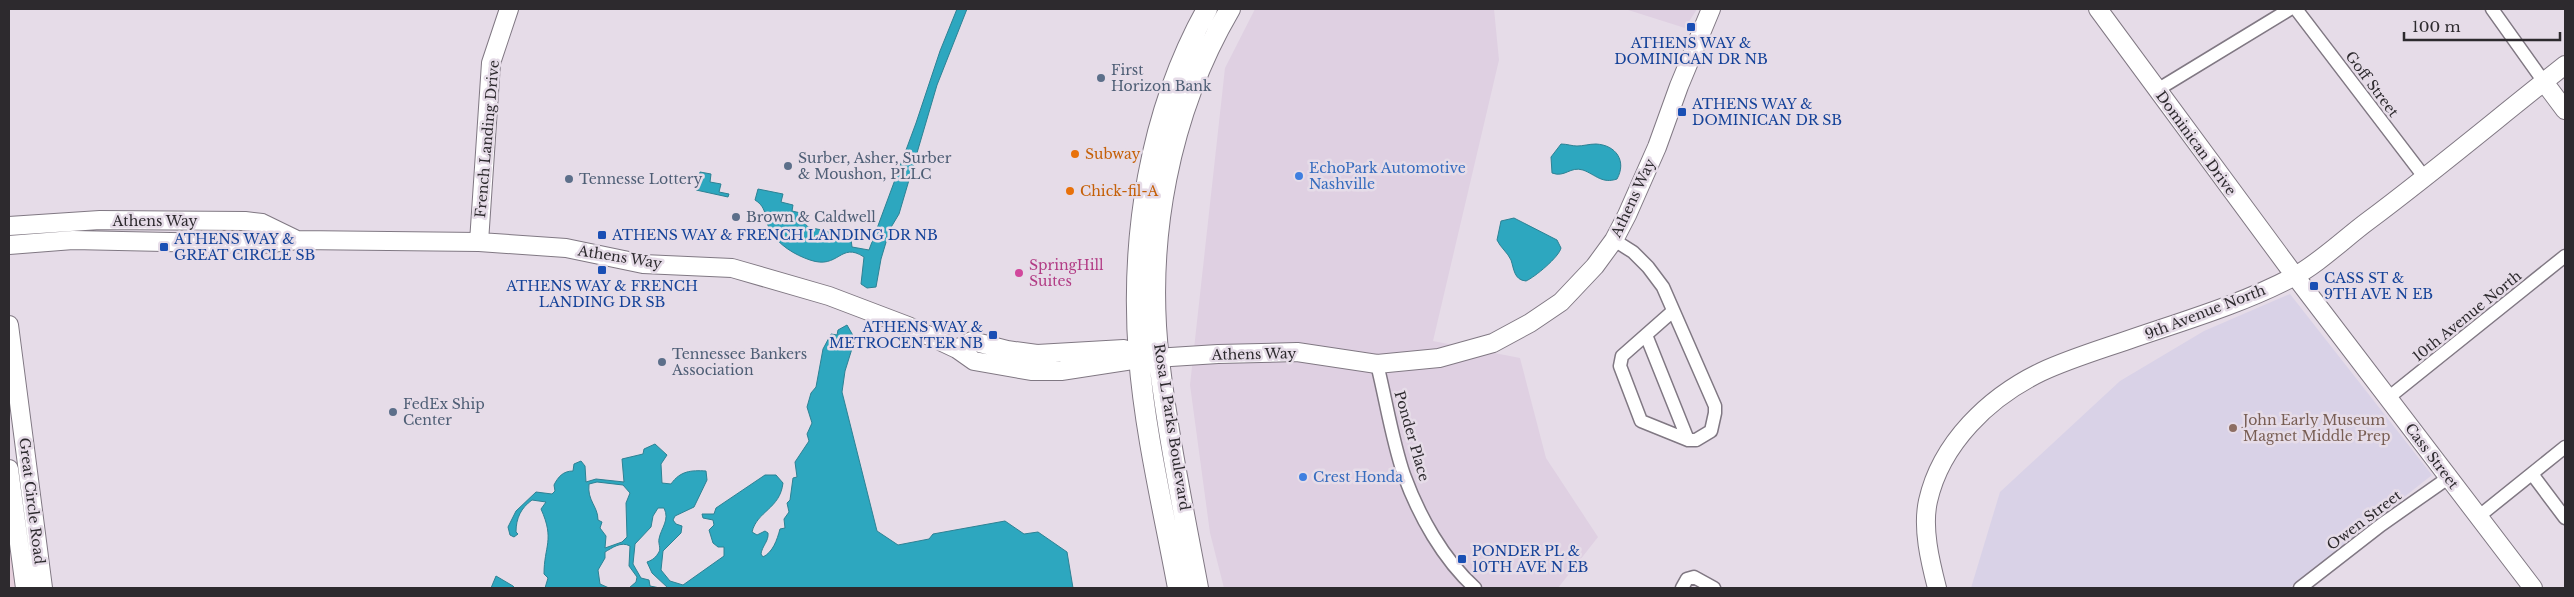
<svg xmlns="http://www.w3.org/2000/svg" width="2574" height="597" viewBox="0 0 2574 597" font-family="'Libre Baskerville',serif">
	<style>
		.built { fill: #dfd0e2 }
		.industrial { fill: #e5cfdc }
		.education { fill: #d9d2e7 }
		.water { fill: #2da7bf; stroke: #2d8294; fill-rule: evenodd }
		.lines { fill: none; stroke-linecap: round; stroke-linejoin: round }
		.street-casing { stroke: #807883; stroke-width: 15 }
		.secondary-casing { stroke: #807883; stroke-width: 20 }
		.primary-casing { stroke: #807883; stroke-width: 22 }
		.street { stroke: #fff; stroke-width: 12 }
		.secondary { stroke: #fff; stroke-width: 18 }
		.primary { stroke: #fff; stroke-width: 20 }
		.transit-dot { fill: #1a4fb4; stroke: #e6dce8; stroke-width: 2 }
		.service-dot { fill: #5c6f8a; stroke: #e6dce8; stroke-width: 2 }
		.food-dot { fill: #e8710a; stroke: #e6dce8; stroke-width: 2 }
		.shop-dot { fill: #3f7fe0; stroke: #e6dce8; stroke-width: 2 }
		.hotel-dot { fill: #d1479c; stroke: #e6dce8; stroke-width: 2 }
		.education-dot { fill: #8d6e63; stroke: #e6dce8; stroke-width: 2 }
		.labels { text-anchor: middle; stroke-width: 5; stroke-linejoin: round; paint-order: stroke }
		.transit-label { font-size: 14px; fill: #164399; stroke: #e6dce8; text-anchor: start }
		.service-label { font-size: 14px; fill: #4e5e75; stroke: #e6dce8; text-anchor: start }
		.street-label { font-size: 14px; fill: #2d2a2e; stroke: #e6dce8 }
		.food-label { font-size: 14px; fill: #c56008; stroke: #e6dce8; text-anchor: start }
		.shop-label { font-size: 14px; fill: #366cbe; stroke: #e6dce8; text-anchor: start }
		.hotel-label { font-size: 14px; fill: #b23c85; stroke: #e6dce8; text-anchor: start }
		.education-label { font-size: 14px; fill: #785e54; stroke: #e6dce8; text-anchor: start }
	</style>
	<rect width="100%" height="100%" fill="#e6dce8"/>
	<!-- built -->
	<path class="built" d="M1255 9H1494L1499 60 1433 341 1520 358 1546 458 1598 537 1558 588H1224L1210 533 1190 385 1225 68Z
		M1625 9H1697L1685 28Z"/>
	<!-- industrial -->
	<path class="industrial" d="M9 509 19 588H9Z"/>
	<!-- education -->
	<path class="education" d="M2290 294 2432 475 2289 588H1971L2000 492 2120 381 2204 331Z"/>
	<!-- water -->
	<path class="water" d="M957 9H967L937 85 899 214 890 229 881 259 876 287 867 288 861 284 864 257C840 241 839 270 810 260 795 255 778 245 770 230 764 219 768 208 755 200L758 189 783 194 781 202 793 205 792 211 805 214 802 220 808 227 848 236 851 239 852 247 869 250 916 123 940 51Z
		M1561 144C1567 144 1572 146 1577 146 1583 146 1589 144 1596 144 1616 145 1627 161 1617 179 1602 184 1596 175 1583 170 1570 166 1565 178 1552 173L1551 157Z
		M700 172 711 174 710 182 721 184 719 192 729 194 728 197 696 190Z
		M1514 218 1557 240 1561 248C1559 257 1535 277 1526 281 1514 280 1514 269 1511 260 1508 253 1500 247 1497 240L1501 221Z
		M847 325 855 339 845 371 842 392 877 531 898 545 929 539 933 534 1005 521 1024 534 1038 532 1067 552 1073 588H668L652 573 647 562C653 560 656 557 659 552 661 548 658 543 659 539 661 528 670 520 664 508H658L653 516 651 527 635 544 633 564 641 578 649 580 650 586 660 588H629L636 582 637 577 629 566 630 546C621 541 612 548 605 552V558L598 570 600 584 609 588H545L548 578 544 574C544 546 555 540 541 509L546 502 532 500C521 508 516 518 516 532L518 534 514 537 510 535 508 527 516 511 536 492 552 494 555 491 554 485C558 477 563 471 573 471L574 464 581 461 585 466 586 482 596 479 624 482 622 459 643 454 644 449 655 444 667 455 661 464 662 483 671 484C680 471 691 470 706 471L707 480 694 507 675 516 673 520 676 524 682 526 681 533 663 551 661 570 670 581 683 585 724 556V547H718L713 543 709 530 714 525 713 520 703 518 702 514H714L716 508 765 475H776L783 483C780 509 757 511 752 532L757 535 765 531 768 533C769 541 762 546 761 554L763 557C773 552 777 540 780 529L785 528 784 519 789 512 787 503 790 500 793 478 797 477 795 462 809 441 807 434 812 423 807 407 811 393 816 387 823 349 831 334 837 335 838 330ZM597 482 623 485 630 493 626 503 627 537 622 542 605 548 606 536 600 528 602 522 598 520C598 506 587 501 589 484Z
		M496 576 513 586 515 588H491Z"/>
	<g class="lines">
		<defs>
			<path id="street" d="M2296 9 2425 178
				M2492 9 2544 82
				M2157 90 2290 9
				M1614 240 1633 252 1648 267 1663 287 1715 406V413L1711 431 1696 440H1688L1641 421 1620 366 1622 356 1673 311
				M1646 335 1688 440
				M1377 364C1386 400 1392 440 1404 475 1419 516 1443 559 1475 588
				M2388 398 2565 256
				M2532 474 2565 518
				M2478 517 2565 447
				M1682 588 1687 579 1694 577 1714 588
				M2300 588 2381 525 2448 478"/>
			<path id="secondary" d="M2098 9 2295 276 2533 588
				M2544 82 2565 110
				M9 226 100 220 245 221 262 223 297 240
				M479 242 491 63 509 9
				M9 245 73 240 262 244 298 240 479 242 566 248 643 264 732 268 829 296 908 326 957 349 974 361 1031 371H1061L1139 359 1218 354 1297 352 1377 364 1439 358 1493 343 1530 323 1561 302 1595 266 1614 240 1627 215 1657 147 1679 86 1711 9
				M9 325 43 588
				M957 349 972 341 1007 350 1037 354 1124 349 1139 359
				M9 469 25 588
				M1937 588C1930 561 1922 528 1928 501 1941 443 1989 397 2041 372 2069 359 2099 350 2128 340 2183 321 2242 304 2293 277 2317 265 2345 238 2368 221 2435 171 2499 117 2565 65"/>
			<path id="primary" d="M1178 588C1164 512 1145 434 1139 357 1130 238 1149 113 1207 9
				M1198 588C1184 513 1168 436 1159 360 1145 240 1169 113 1230 9"/>
		</defs>
		<!-- street casing -->
		<use href="#street" class="street-casing"/>
		<!-- secondary casing -->
		<use href="#secondary" class="secondary-casing"/>
		<!-- primary casing -->
		<use href="#primary" class="primary-casing"/>
		<!-- street -->
		<use href="#street" class="street"/>
		<!-- secondary -->
		<use href="#secondary" class="secondary"/>
		<!-- primary -->
		<use href="#primary" class="primary"/>
	</g>
	<!-- markers -->
	<g class="transit-dot">
		<rect x="1686" y="22" width="10" height="10" rx="2.5"/>
		<rect x="1677" y="107" width="10" height="10" rx="2.5"/>
		<rect x="597" y="230" width="10" height="10" rx="2.5"/>
		<rect x="159" y="242" width="10" height="10" rx="2.5"/>
		<rect x="597" y="265" width="10" height="10" rx="2.5"/>
		<rect x="2309" y="281" width="10" height="10" rx="2.5"/>
		<rect x="988" y="330" width="10" height="10" rx="2.5"/>
		<rect x="1457" y="554" width="10" height="10" rx="2.5"/>
	</g>
	<g class="service-dot">
		<circle cx="1101" cy="78" r="5"/>
		<circle cx="788" cy="166" r="5"/>
		<circle cx="569" cy="179" r="5"/>
		<circle cx="736" cy="217" r="5"/>
		<circle cx="662" cy="362" r="5"/>
		<circle cx="393" cy="412" r="5"/>
	</g>
	<g class="food-dot">
		<circle cx="1075" cy="154" r="5"/>
		<circle cx="1070" cy="191" r="5"/>
	</g>
	<g class="shop-dot">
		<circle cx="1299" cy="176" r="5"/>
		<circle cx="1303" cy="477" r="5"/>
	</g>
	<circle class="hotel-dot" cx="1019" cy="273" r="5"/>
	<circle class="education-dot" cx="2233" cy="428" r="5"/>
	<g class="labels">
		<!-- transit labels -->
		<g class="transit-label">
			<text x="1691" y="48" text-anchor="middle">ATHENS WAY &amp;<tspan x="1691" dy="16">DOMINICAN DR NB</tspan></text>
			<text x="1692" y="109">ATHENS WAY &amp;<tspan x="1692" dy="16">DOMINICAN DR SB</tspan></text>
			<text x="612" y="240">ATHENS WAY &amp; FRENCH LANDING DR NB</text>
			<text x="174" y="244">ATHENS WAY &amp;<tspan x="174" dy="16">GREAT CIRCLE SB</tspan></text>
			<text x="2324" y="283">CASS ST &amp;<tspan x="2324" dy="16">9TH AVE N EB</tspan></text>
			<text x="602" y="291" text-anchor="middle">ATHENS WAY &amp; FRENCH<tspan x="602" dy="16">LANDING DR SB</tspan></text>
			<text x="983" y="332" text-anchor="end">ATHENS WAY &amp;<tspan x="983" dy="16">METROCENTER NB</tspan></text>
			<text x="1472" y="556">PONDER PL &amp;<tspan x="1472" dy="16">10TH AVE N EB</tspan></text>
		</g>
		<!-- service labels -->
		<g class="service-label">
			<text x="1111" y="75">First<tspan x="1111" dy="16">Horizon Bank</tspan></text>
			<text x="798" y="163">Surber, Asher, Surber<tspan x="798" dy="16">&amp; Moushon, PLLC</tspan></text>
			<text x="579" y="184">Tennesse Lottery</text>
			<text x="746" y="222">Brown &amp; Caldwell</text>
			<text x="672" y="359">Tennessee Bankers<tspan x="672" dy="16">Association</tspan></text>
			<text x="403" y="409">FedEx Ship<tspan x="403" dy="16">Center</tspan></text>
		</g>
		<!-- street labels -->
		<g class="street-label">
			<text transform="translate(2372 84) rotate(53)" y="5">Goff Street</text>
			<text transform="translate(487 139) rotate(-85)" y="5">French Landing Drive</text>
			<text transform="translate(2196 143) rotate(54)" y="5">Dominican Drive</text>
			<text transform="translate(1633 198) rotate(-65)" y="5">Athens Way</text>
			<text x="155" y="226">Athens Way</text>
			<text transform="translate(620 257) rotate(9)" y="5">Athens Way</text>
			<text transform="translate(2205 312) rotate(-21)" y="5">9th Avenue North</text>
			<text transform="translate(2467 316) rotate(-39)" y="5">10th Avenue North</text>
			<text transform="translate(1254 354) rotate(-1)" y="5">Athens Way</text>
			<text transform="translate(1172 427) rotate(81)" y="5">Rosa L Parks Boulevard</text>
			<text transform="translate(1412 436) rotate(74)" y="5">Ponder Place</text>
			<text transform="translate(2432 456) rotate(53)" y="5">Cass Street</text>
			<text transform="translate(32 501) rotate(83)" y="5">Great Circle Road</text>
			<text transform="translate(2364 520) rotate(-37)" y="5">Owen Street</text>
		</g>
		<!-- food labels -->
		<g class="food-label">
			<text x="1085" y="159">Subway</text>
			<text x="1080" y="196">Chick-fil-A</text>
		</g>
		<!-- shop labels -->
		<g class="shop-label">
			<text x="1309" y="173">EchoPark Automotive<tspan x="1309" dy="16">Nashville</tspan></text>
			<text x="1313" y="482">Crest Honda</text>
		</g>
		<!-- hotel labels -->
		<g class="hotel-label">
			<text x="1029" y="270">SpringHill<tspan x="1029" dy="16">Suites</tspan></text>
		</g>
		<!-- education labels -->
		<g class="education-label">
			<text x="2243" y="425">John Early Museum<tspan x="2243" dy="16">Magnet Middle Prep</tspan></text>
		</g>
	</g>
	<!-- border -->
	<rect width="2574" height="597" fill="none" stroke="#2d2a2e" stroke-width="20"/>
	<!-- scale -->
	<path d="M2404 32v8h156v-8" fill="none" stroke="#2d2a2e" stroke-width="2.5"/>
	<text x="2412" y="32" font-size="15" fill="#2d2a2e" stroke="#e6dce8" stroke-width="4" paint-order="stroke">100 m</text>
</svg>
